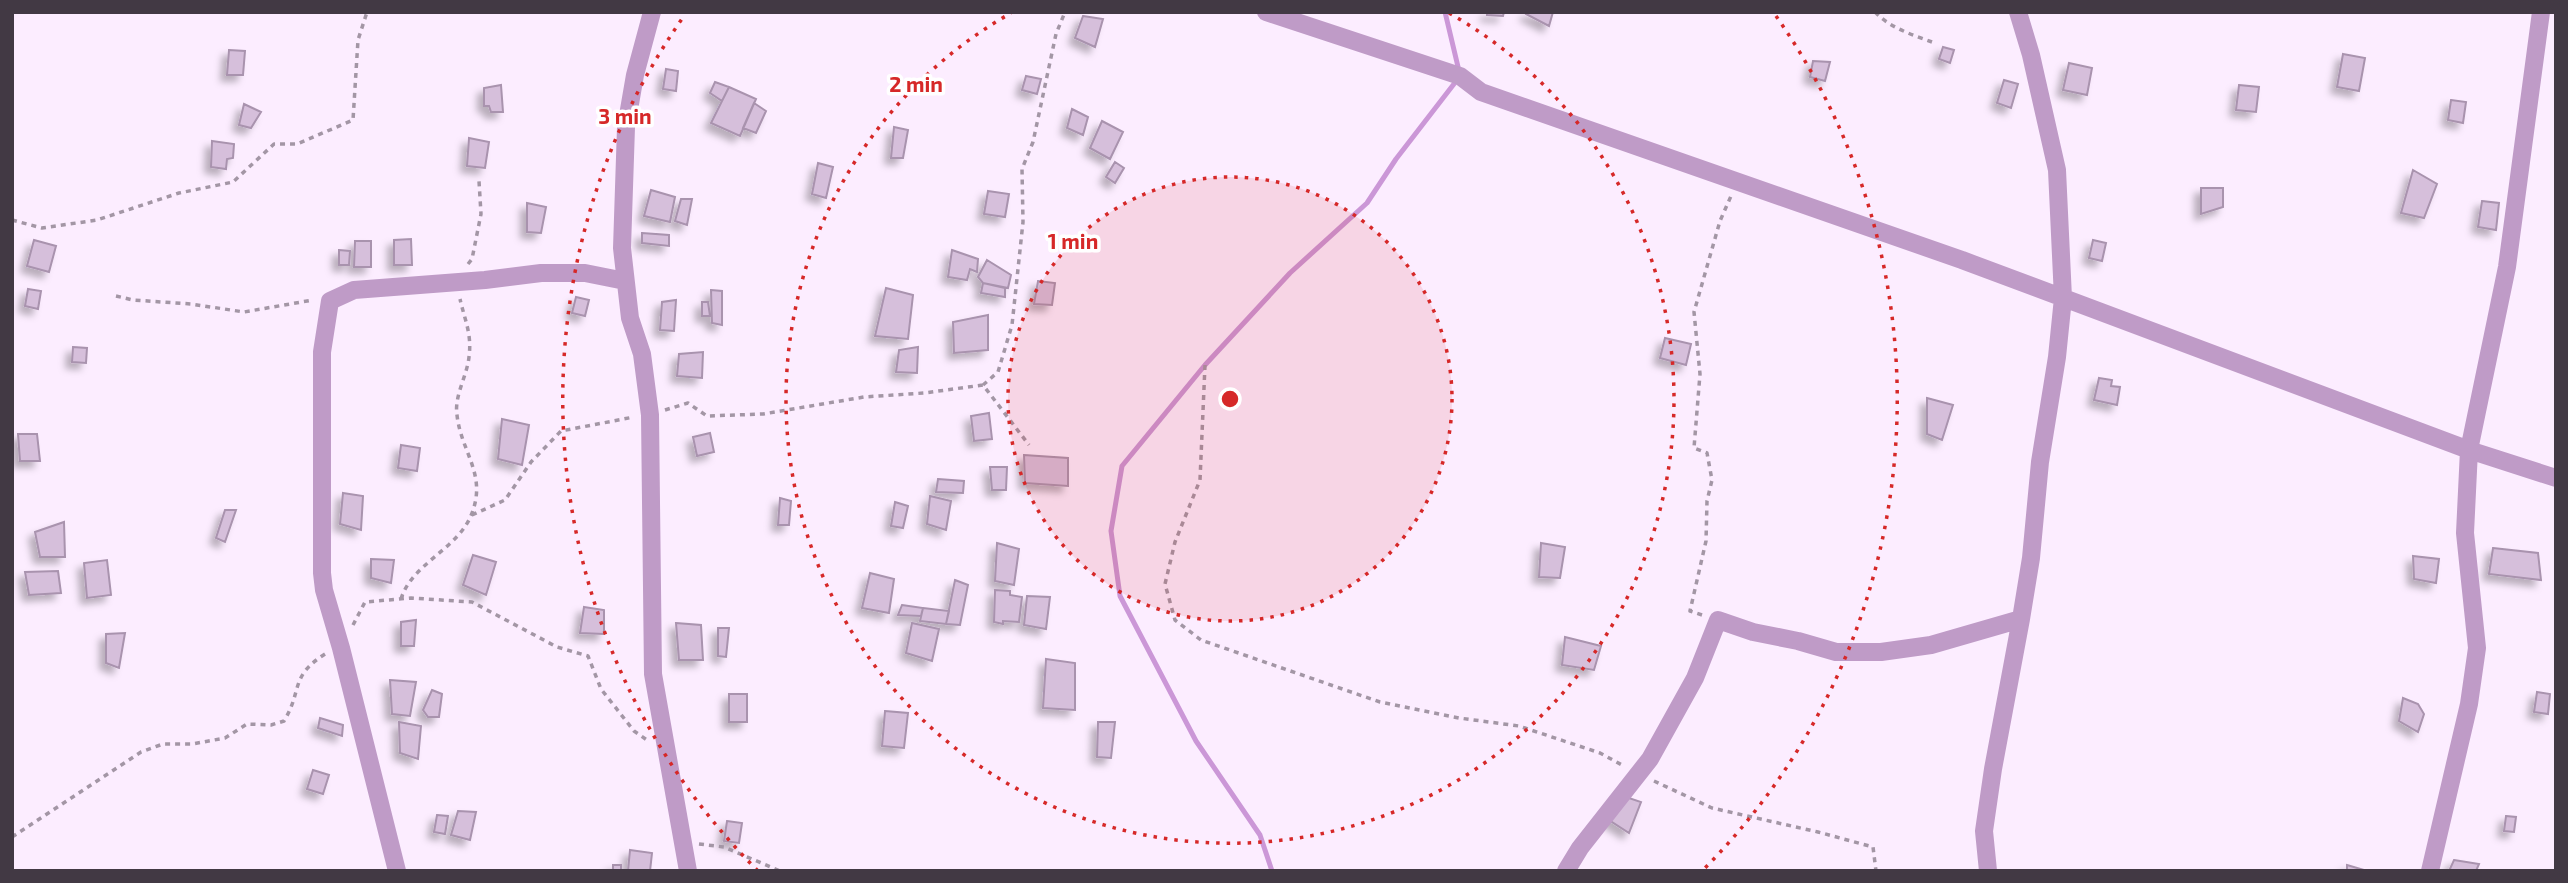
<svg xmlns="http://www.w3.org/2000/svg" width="2568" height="883" viewBox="0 0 2568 883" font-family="'Exo 2',sans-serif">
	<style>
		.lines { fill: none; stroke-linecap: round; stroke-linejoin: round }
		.stream { stroke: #cb97d7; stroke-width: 5 }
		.building { fill: #d6bfdb; stroke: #a993ae; stroke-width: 2; filter: url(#shadow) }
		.path { stroke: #a396a5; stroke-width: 3.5; stroke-dasharray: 5 5; stroke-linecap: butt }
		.street { stroke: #bf9bc7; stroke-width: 18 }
		.ring { fill: none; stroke: #d62828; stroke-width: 3.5; stroke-dasharray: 3.5 7 }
		.centre { fill: #d62828; stroke: #fff; stroke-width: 3.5 }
		.ring-label { font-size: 21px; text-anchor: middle; font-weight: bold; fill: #d62828; stroke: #fff; stroke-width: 7; stroke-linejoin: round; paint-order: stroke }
	</style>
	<defs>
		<filter id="shadow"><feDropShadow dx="-6" dy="6" stdDeviation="3.5" flood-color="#0004"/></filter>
	</defs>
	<rect width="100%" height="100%" fill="#fcedff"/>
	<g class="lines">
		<!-- stream -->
		<path class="stream" d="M1445 12 1459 71
			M1272 871 1260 835 1196 741 1120 596 1111 531 1122 466 1205 365 1290 273 1367 203 1396 159 1457 80"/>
	</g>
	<!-- building -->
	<path class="building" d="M1487 12H1504L1503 16 1487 15Z
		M1527 12H1553L1549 26 1526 14Z
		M1083 16 1103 19 1095 47 1075 38Z
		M1943 47 1954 50 1950 63 1939 59Z
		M229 50 245 51 243 75H227Z
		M2343 54 2365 58 2359 91 2337 87Z
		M1813 61 1830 62 1825 81 1810 77Z
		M2069 63 2092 68 2087 95 2063 90Z
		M666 69 678 71 676 91 663 89Z
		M1026 76 1041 79 1037 94 1022 90Z
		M2004 80 2018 84 2011 108 1997 103Z
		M715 82 729 87 722 101 710 93Z
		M501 85 503 112H491L489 106H484V88Z
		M2239 85 2259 87 2256 112 2236 110Z
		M729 87 756 99 740 136 711 123Z
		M2451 100 2466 102 2463 123 2448 120Z
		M754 103 766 111 756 133 743 128Z
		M244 104 261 112 251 128 239 125Z
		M1072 109 1088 117 1083 135 1067 128Z
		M1102 121 1123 132 1110 159 1090 148Z
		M894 127 908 130 903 158H891Z
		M469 138 489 142 485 168 467 166Z
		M212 141 234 144 233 158 227 159 226 169 211 167Z
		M1115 162 1124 168 1115 183 1106 177Z
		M818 163 833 167 826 198 812 194Z
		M2413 170 2437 184 2424 218 2401 213Z
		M2201 188H2223V207L2201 214Z
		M651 190 675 197 670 222 644 216Z
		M988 191 1009 194 1005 217 984 214Z
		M681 199H692L687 225 675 221Z
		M2482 201 2499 203 2496 230 2478 227Z
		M527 203 546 207 541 233 527 232Z
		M642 233 669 235V246L642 243Z
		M411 239 412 265H394V240Z
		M34 240 56 246 49 272 27 266Z
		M2093 240 2106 243 2102 261 2089 258Z
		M355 241H371V267H354Z
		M339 250 350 251 349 265H339Z
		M952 250 978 259 977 272 970 269 967 280 948 277Z
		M987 260 1011 275 1008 288 983 283 978 277Z
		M1038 281 1055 283 1052 305 1034 304Z
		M983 283 1005 288V297L981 293Z
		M886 288 913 295 908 339 875 336Z
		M28 289 41 291 38 309 25 306Z
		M711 290 722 291V325L712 323Z
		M576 297 589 300 585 316 572 313Z
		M676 300 674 331 660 330 662 302Z
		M702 302H708L710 316H702Z
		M988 315V350L954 353 953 322Z
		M1665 338 1691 344 1686 365 1660 358Z
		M73 347 87 348 86 363 72 362Z
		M918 347 917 373 896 372 899 350Z
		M703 352 702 378 677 376 679 354Z
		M2099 378 2112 380 2111 386 2120 387 2117 405 2094 400Z
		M1927 398 1953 405 1942 440 1927 434Z
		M989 413 992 439 974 441 971 416Z
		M502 419 529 425 522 465 498 459Z
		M710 433 714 452 697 456 693 437Z
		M18 434H37L40 461H20Z
		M401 445 420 448 417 471 398 468Z
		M1024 455 1068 458V486L1025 483Z
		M990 467H1007L1006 490H992Z
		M938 479 964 481 963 493 936 492Z
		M343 493 363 496 361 530 340 524Z
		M930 496 951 501 946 530 927 524Z
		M780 498 791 501 789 525H778Z
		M895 502 908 506 903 528 891 526Z
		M225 510H236L225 542 216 538Z
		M64 522 65 557H40L35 532Z
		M997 543 1019 549 1014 585 995 581Z
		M1541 543 1565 547 1560 578 1539 577Z
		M2493 548 2538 553 2541 580 2489 574Z
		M473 555 496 562 486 595 463 585Z
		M2413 556 2439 559 2436 583 2414 579Z
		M371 559 394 560 391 583 371 578Z
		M107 560 111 595 87 598 84 563Z
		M58 571 61 593 29 595 25 572Z
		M870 573 894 579 889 613 862 608Z
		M955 580 968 585 960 625 946 624Z
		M995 590 1010 591V595L1022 597 1019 622 1003 621V624L994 622Z
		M1027 596 1050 597 1046 629 1024 625Z
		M902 605 923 608 921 616 898 615Z
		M584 607 604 610V634L580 633Z
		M923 608 949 611 946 624 920 621Z
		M416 620 414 646H401V622Z
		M676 623 701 625 703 660H679Z
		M912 623 939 629 932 661 906 653Z
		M718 628H729L726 657 718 656Z
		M125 633 119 668 106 663V634Z
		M1565 637 1601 646 1594 670 1562 665Z
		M1046 659 1075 663V710L1043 708Z
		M390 680 416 682 410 716 392 714Z
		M432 690 442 694 439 717H428L423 710Z
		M2537 692 2550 694 2548 714 2534 712Z
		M729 694H747V722H729Z
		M2403 698 2418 704 2424 714 2418 732 2399 721Z
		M885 711 908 713 904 748 882 746Z
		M320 718 343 725 342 736 318 728Z
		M399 722 421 726 418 759 400 753Z
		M1098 722H1115L1111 758 1097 757Z
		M313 770 329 775 323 794 307 789Z
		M1620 795 1641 802 1629 833 1609 820Z
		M458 811 476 812 470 840 451 835Z
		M437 815 448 816 445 834 434 832Z
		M2506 816 2516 817 2514 832 2504 831Z
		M727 821 742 823 739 843 724 841Z
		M630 850 652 853 650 871H628Z
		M2454 860 2479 864 2476 871H2449Z
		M613 865H621V871H613Z
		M2347 865 2364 870V871H2347Z"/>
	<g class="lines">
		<!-- path -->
		<path class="path" d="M1875 12C1890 28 1913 35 1932 42
			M12 220 42 228 97 220 179 193 233 182 274 144H297L353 120 358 40 367 12
			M468 264 472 259 481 214 479 181
			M116 296 133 300 191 304 244 312 313 300
			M1205 365 1200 480 1175 542 1165 584 1175 620 1201 640 1380 702 1459 718 1519 726 1600 753 1622 765
			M983 385 998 372 1012 325 1023 222 1022 169 1033 142 1056 34 1065 12
			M665 410 688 403 707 416 763 414 864 397 924 393 983 385 1029 445
			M472 515 505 500 531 462 561 431 634 417
			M401 599C412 563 459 549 472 513 487 474 461 452 457 415 454 396 467 376 469 357 472 334 465 321 460 299
			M1702 615 1690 611 1706 541 1707 501 1712 480 1707 453 1694 448 1700 374 1694 312 1720 221 1731 196
			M353 625 365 602 411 598 472 602 557 647 588 656 601 689 634 731 647 740
			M1654 781 1712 808 1818 832 1873 847 1876 871
			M12 837 141 752 163 744H192L225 738 247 724 271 725 284 721C303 690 289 677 325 654
			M699 844 724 847 780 871"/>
		<!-- street -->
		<path class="street" d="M652 12 635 75 626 127 622 248 630 318 642 354 650 415 653 674 688 871
			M1266 12 1460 76 1481 92 1962 260 2469 450 2556 478
			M397 871 341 648 324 590 322 573V352L330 301 354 290 485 280 541 273H585L625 281
			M1566 871 1580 848 1650 759 1695 678 1718 620 1753 632 1798 641 1836 652H1881L1931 645 2021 619 2031 558 2040 462 2057 357 2063 298 2057 170 2031 55 2018 12
			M1988 871 1984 831 1993 769 2021 619
			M2430 871 2469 704 2477 648 2465 533 2469 450 2507 267 2541 12"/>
	</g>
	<!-- distance rings -->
	<circle cx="1230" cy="399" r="222" fill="#d62828" fill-opacity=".12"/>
	<g class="ring">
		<circle cx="1230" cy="399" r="222"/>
		<path d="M1449 13A444 444 0 1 1 1011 13"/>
		<path d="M758 871A667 667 0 0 1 684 16M1776 16A667 667 0 0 1 1702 871"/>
	</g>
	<circle cx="1230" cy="399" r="10" class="centre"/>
	<g class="ring-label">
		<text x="916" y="92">2 min</text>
		<text x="625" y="124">3 min</text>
		<text x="1073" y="249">1 min</text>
	</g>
	<!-- border -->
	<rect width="2568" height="883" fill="none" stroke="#423944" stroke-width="28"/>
</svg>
